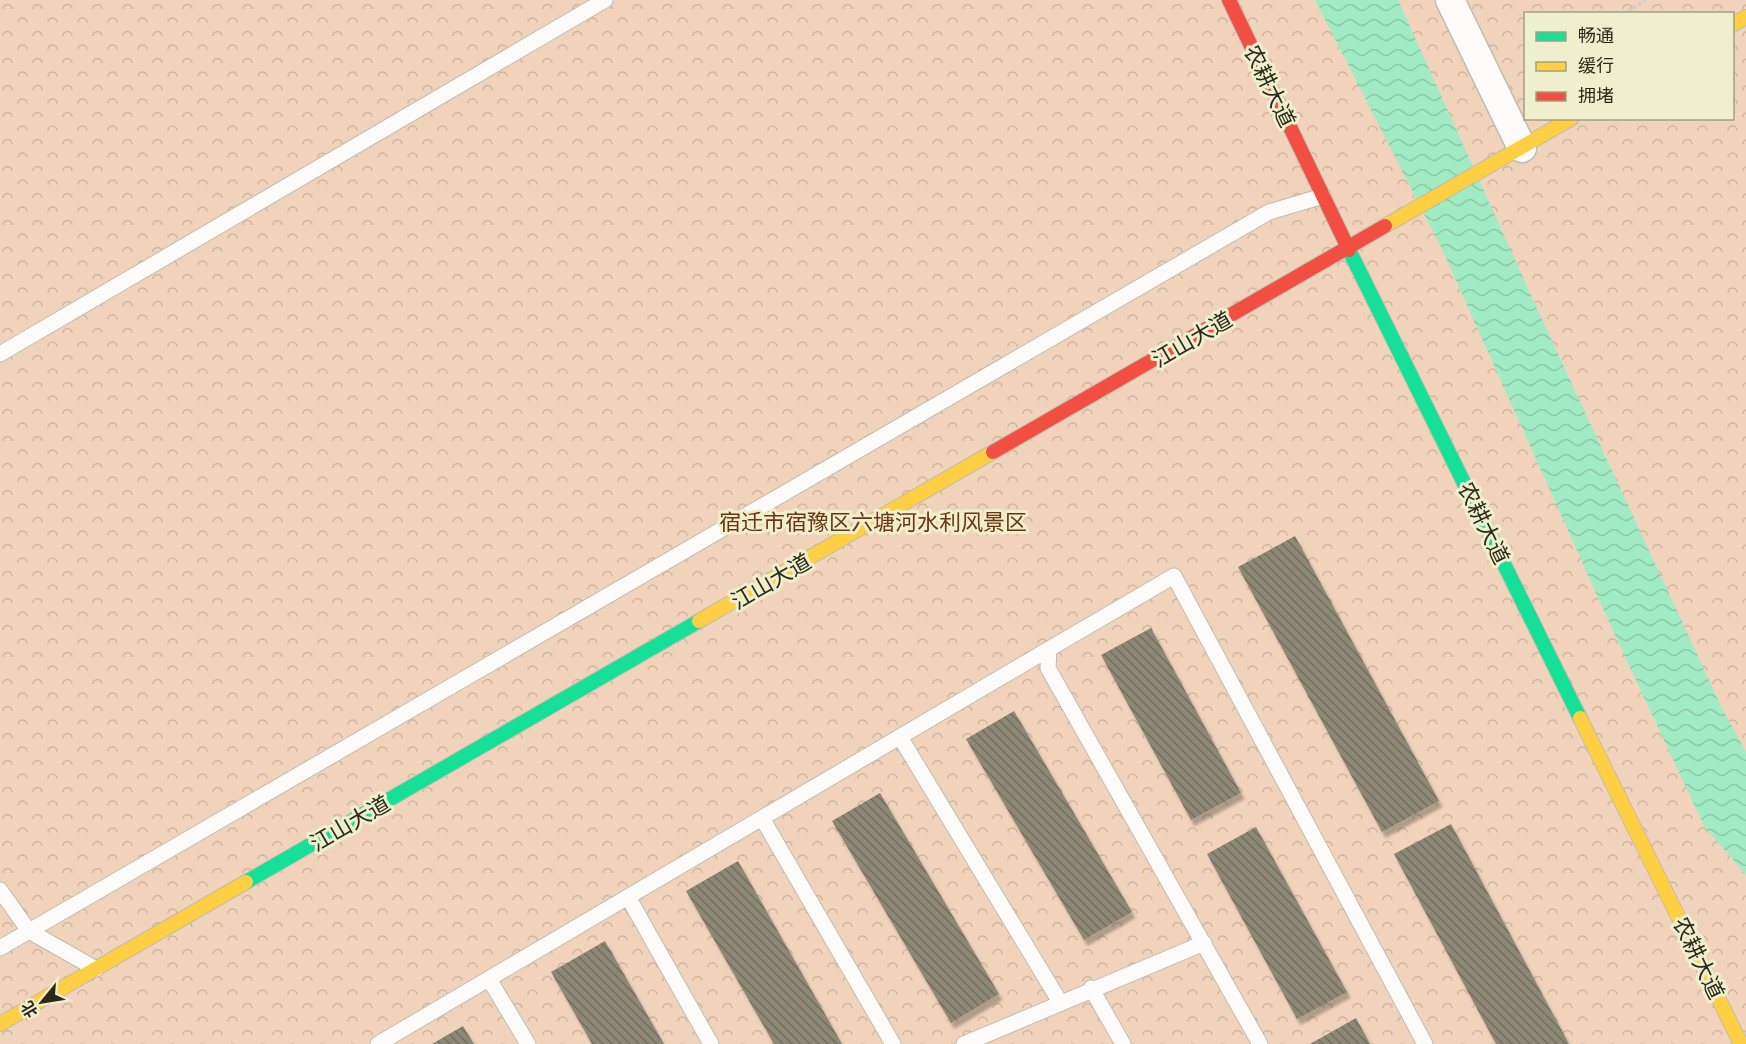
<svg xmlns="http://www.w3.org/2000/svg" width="1746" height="1044" viewBox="0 0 1746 1044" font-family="Jost,'Noto Sans SC',sans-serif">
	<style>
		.forest { fill: url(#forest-crowns); fill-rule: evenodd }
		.water { fill: url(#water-waves) }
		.building { fill: url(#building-back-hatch); filter: url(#shadow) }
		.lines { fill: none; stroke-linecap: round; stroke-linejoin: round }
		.lane-casing { stroke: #bebeb0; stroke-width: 17 }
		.street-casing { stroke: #bebeb0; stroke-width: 31 }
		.fast-casing { stroke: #bebeb0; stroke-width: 16 }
		.slow-casing { stroke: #bebeb0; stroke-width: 16 }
		.jam-casing { stroke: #bebeb0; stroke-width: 16 }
		.path { stroke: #cfcfca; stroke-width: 4; stroke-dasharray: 3 3; stroke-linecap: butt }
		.lane { stroke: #fcfbf9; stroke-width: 15 }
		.street { stroke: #fcfbf9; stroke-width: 28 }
		.fast { stroke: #16e098; stroke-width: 14 }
		.slow { stroke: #ffcf43; stroke-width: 14 }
		.jam { stroke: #f24e42; stroke-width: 14 }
		.labels { text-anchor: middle; stroke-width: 6; stroke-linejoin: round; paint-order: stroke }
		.street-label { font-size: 22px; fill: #2a291c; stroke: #f0efcd }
		.park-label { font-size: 22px; fill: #6b3412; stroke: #f0efcd }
	</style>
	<defs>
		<pattern id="forest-crowns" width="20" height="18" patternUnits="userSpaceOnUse" patternTransform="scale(1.5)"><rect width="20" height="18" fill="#f1d3bb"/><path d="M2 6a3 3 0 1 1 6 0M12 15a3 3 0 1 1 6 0" fill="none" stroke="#cfb5a0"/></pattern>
		<pattern id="water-waves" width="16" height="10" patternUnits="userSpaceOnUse" patternTransform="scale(1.5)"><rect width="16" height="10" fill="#a1ebc4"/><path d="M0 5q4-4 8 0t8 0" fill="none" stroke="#8bcaa8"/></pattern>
		<pattern id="building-back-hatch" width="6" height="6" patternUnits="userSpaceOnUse" patternTransform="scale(1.5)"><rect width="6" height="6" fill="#8d8776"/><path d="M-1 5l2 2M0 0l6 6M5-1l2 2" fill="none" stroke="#736e60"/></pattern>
		<filter id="shadow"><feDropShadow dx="3.5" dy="6" stdDeviation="1.5" flood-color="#0004"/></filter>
	</defs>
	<rect width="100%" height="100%" fill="#e8e7d5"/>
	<!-- forest -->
	<path class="forest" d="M0 0H1746V1044H0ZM1526 14H1732V118H1526Z"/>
	<!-- water -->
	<path class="water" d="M1315 0H1398L1535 304 1721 706 1746 752V875L1704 826 1613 631 1441 247Z"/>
	<!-- building -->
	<path class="building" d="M1295 536 1439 801 1382 832 1238 567Z
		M1151 628 1241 793 1191 820 1101 655Z
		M1014 711 1132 912 1084 940 966 739Z
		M880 793 999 994 951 1023 832 821Z
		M1451 824 1569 1044H1496L1394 854Z
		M1256 827 1347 992 1297 1019 1207 854Z
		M738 861 842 1044H774L686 891Z
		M605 941 664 1044H592L551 972Z
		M1356 1018 1370 1044H1310Z
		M463 1026 474 1044H432Z"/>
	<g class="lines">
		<defs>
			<path id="lane" d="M0 354 605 0
				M900 737 1060 1002
				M762 818 893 1044
				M0 890 29 931 96 969
				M628 897 711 1044
				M0 948 1269 212 1323 196
				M489 979 528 1044
				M1091 988 1123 1044
				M378 1044 1049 649
				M964 1044 1204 943
				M1260 1044 1048 668 1049 649 1174 576 1425 1044"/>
			<path id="street" d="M1450 0 1522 148"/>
			<path id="fast" d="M1349 250 1580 718
				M246 882 699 621"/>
			<path id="slow" d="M1732 25 1746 17
				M1385 226 1572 118
				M699 621 993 452
				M1580 718 1741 1044
				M0 1024 246 882"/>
			<path id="jam" d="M1229 0 1349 250
				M993 452 1385 226"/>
		</defs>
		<!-- lane casing -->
		<use href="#lane" class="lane-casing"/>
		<!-- street casing -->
		<use href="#street" class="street-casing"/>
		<!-- fast casing -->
		<use href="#fast" class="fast-casing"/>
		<!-- slow casing -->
		<use href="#slow" class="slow-casing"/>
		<!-- jam casing -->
		<use href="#jam" class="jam-casing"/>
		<!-- path -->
		<path class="path" d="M1623 14 1646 0"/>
		<!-- lane -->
		<use href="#lane" class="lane"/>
		<!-- street -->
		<use href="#street" class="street"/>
		<!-- fast -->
		<use href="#fast" class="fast"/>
		<!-- slow -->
		<use href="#slow" class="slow"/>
		<!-- jam -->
		<use href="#jam" class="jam"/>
	</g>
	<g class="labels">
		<!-- street labels -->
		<g class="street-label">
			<text transform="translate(1270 86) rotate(64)" y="8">农耕大道</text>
			<text transform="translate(1192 339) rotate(-30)" y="8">江山大道</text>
			<text transform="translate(1484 523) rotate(64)" y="8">农耕大道</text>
			<text transform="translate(771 581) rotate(-30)" y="8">江山大道</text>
			<text transform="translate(350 823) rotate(-30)" y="8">江山大道</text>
			<text transform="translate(1699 958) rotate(64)" y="8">农耕大道</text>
		</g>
		<!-- park labels -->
		<g class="park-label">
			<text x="873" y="530">宿迁市宿豫区六塘河水利风景区</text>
		</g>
	</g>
	<!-- legend -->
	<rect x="1524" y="12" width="210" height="108" fill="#f0efcd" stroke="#a1a086" stroke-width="1.5"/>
	<rect x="1536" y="32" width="30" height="9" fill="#16e098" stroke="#a1a086" stroke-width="1.5"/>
	<text x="1578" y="42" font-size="18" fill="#2a291c">畅通</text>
	<rect x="1536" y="62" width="30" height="9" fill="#ffcf43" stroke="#a1a086" stroke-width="1.5"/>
	<text x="1578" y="72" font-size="18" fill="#2a291c">缓行</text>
	<rect x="1536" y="92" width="30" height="9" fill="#f24e42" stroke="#a1a086" stroke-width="1.5"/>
	<text x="1578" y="102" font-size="18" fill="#2a291c">拥堵</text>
	<!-- north arrow -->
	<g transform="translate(42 1002) rotate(240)" stroke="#f0efcd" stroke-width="4.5" paint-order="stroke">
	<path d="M0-4.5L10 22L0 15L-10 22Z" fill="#2a291c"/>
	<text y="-9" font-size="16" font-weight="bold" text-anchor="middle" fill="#2a291c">北</text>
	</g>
</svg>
